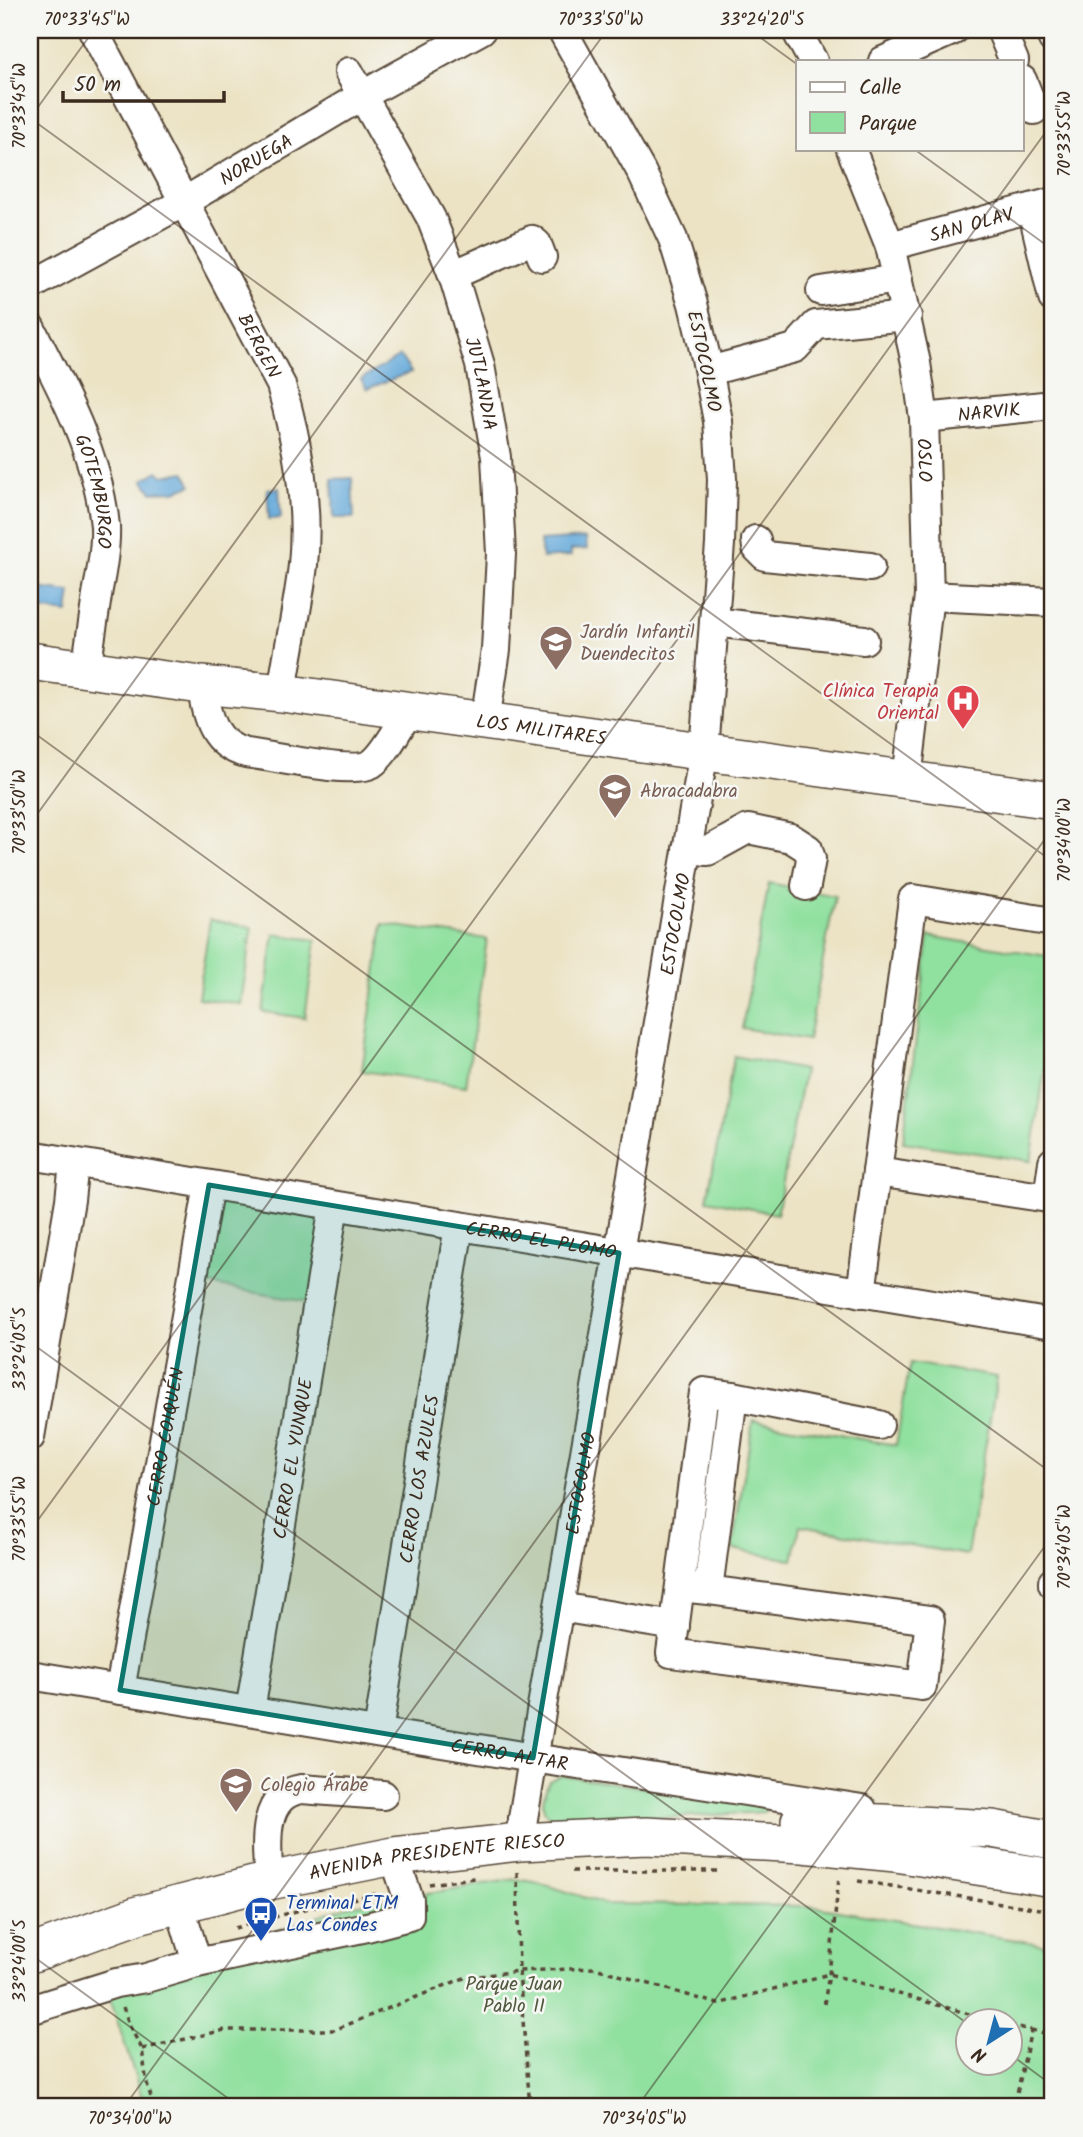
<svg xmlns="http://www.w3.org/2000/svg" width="1083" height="2137" viewBox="0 0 1083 2137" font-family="Kalam,sans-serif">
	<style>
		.green { fill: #90e09f; stroke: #66855e; stroke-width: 2; fill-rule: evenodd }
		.water { fill: #64a9da; stroke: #506a7c; stroke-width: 2 }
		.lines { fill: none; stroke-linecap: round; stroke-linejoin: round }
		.minor-casing { stroke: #564637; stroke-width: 32 }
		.major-casing { stroke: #564637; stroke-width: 40 }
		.path { stroke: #564637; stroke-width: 3.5; stroke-dasharray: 5 5; stroke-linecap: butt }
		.minor { stroke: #fff; stroke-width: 28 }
		.major { stroke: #fff; stroke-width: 37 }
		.marked { fill: #0f766e; fill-opacity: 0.2; stroke: #0f766e; stroke-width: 5; stroke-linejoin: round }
		.ticks { fill: none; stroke: #3b2a1e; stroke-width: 2; stroke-opacity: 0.45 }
		.labels { text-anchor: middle; stroke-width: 5; stroke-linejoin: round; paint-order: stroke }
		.street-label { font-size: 19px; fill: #3b2a1e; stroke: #f6f6f2 }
		.education-label { font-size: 19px; fill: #785e54; stroke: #f6f6f2; text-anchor: start }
		.health-label { font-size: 19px; fill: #be3a42; stroke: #f6f6f2; text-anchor: end }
		.transit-label { font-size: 19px; fill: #164399; stroke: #f6f6f2; text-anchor: start }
		.park-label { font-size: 19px; fill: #50583e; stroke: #f6f6f2 }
		.neatline { fill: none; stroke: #3b2a1e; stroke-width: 2.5 }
		.ticks-label { font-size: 18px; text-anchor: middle; fill: #3b2a1e }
	</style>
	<rect width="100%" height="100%" fill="#f6f6f2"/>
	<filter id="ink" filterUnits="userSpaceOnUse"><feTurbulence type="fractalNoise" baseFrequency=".0143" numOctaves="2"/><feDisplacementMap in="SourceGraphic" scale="14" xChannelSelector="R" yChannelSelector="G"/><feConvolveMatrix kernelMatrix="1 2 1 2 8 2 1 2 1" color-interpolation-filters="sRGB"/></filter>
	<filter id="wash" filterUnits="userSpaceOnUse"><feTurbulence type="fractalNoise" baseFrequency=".00686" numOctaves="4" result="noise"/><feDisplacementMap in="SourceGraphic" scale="28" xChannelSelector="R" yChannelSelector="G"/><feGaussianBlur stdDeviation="1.57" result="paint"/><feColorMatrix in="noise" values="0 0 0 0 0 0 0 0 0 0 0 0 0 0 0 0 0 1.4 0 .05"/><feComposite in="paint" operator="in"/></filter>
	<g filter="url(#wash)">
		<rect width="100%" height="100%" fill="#ece3c4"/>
		<!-- green -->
		<path class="green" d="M769 883 835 896 808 1040 742 1028Z
			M210 920 252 927 241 1004 198 998Z
			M383 924 487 939 466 1086 362 1071Z
			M274 934 316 940 305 1018 263 1012Z
			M929 936 1053 957V1015L1031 1161 903 1142Z
			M734 1056 804 1070 777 1214 707 1200Z
			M209 1185 334 1206 318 1304 192 1281Z
			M910 1363 997 1377 967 1555 800 1526 793 1560 732 1549 753 1420 896 1445Z
			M561 1775 766 1806V1810L764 1812 679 1817 559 1820C537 1815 542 1798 549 1781Z
			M516 1879 540 1883 605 1904 809 1906 1053 1946V2107H145L107 1989 347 1906ZM968 2022H1010V2064H968Z"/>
		<!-- water -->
		<path class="water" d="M400 356 411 372 367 389 361 379Z
			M158 471 163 476 184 472 192 485 175 491 152 492 143 480Z
			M352 478 354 518H334L332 479Z
			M279 488 281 518 269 519 267 489Z
			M586 538 587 549 571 550V556L542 558 540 541Z
			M37 588 71 592 68 613 35 609Z"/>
	</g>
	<g filter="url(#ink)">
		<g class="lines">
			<defs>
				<g id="minor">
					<path id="s1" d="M93 30 281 385C298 444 309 504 303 565 298 608 288 650 282 693"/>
					<path d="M796 30 813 61"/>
					<path d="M1001 30 1014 61"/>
					<path d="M1049 30 1053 39"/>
					<path d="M883 61 954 30"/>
					<path id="s2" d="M349 72 431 218 453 275 480 365 496 457 501 554 496 650 485 721"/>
					<path d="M1022 80 1034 110"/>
					<path id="s3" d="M851 149 890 246 916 363 924 418 929 596 907 779"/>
					<path d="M1032 208 1053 298"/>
					<path id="s4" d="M890 246 1053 202"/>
					<path d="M453 275 532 240 537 244 542 257"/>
					<path id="s5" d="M30 286 184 202 363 95 481 30"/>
					<path d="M821 291 898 279"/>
					<path id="s6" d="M30 327C62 388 98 455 105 526 106 547 102 569 98 589 94 616 90 642 86 669"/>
					<path d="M709 371 795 348 816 325 907 316"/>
					<path id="s7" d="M924 418 1053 405"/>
					<path d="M756 540 757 548 765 556 870 567"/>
					<path d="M929 596 1053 602"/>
					<path d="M714 622 864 640"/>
					<path d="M201 685C207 716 211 744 246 753 271 756 352 775 371 764 385 755 400 725 409 711"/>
					<path d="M687 849 708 851 748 829 791 838 808 849 811 859 806 886"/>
					<path id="s8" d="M30 1155 1053 1324"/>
					<path d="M877 1172 1048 1198 1053 1162"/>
					<path d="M861 1293 913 899 1053 922"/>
					<path d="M733 1396 879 1425"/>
					<path d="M30 1437 70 1200 74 1163"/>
					<path d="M1053 1584V1582"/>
					<path d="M680 1587 708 1590 930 1620 922 1686 671 1653C683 1566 693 1479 704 1392L733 1396 708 1590"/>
					<path d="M559 1607 675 1626"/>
					<path id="s9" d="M30 1675 533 1758 862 1809"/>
					<path id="s10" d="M120 1690 209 1185"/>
					<path id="s11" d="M250 1711 334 1206"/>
					<path id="s12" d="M378 1732 459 1226"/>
					<path id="s13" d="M519 1842 704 751 720 544 722 479 718 421 706 358 693 304 673 239 641 171 562 30"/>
					<path d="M269 1881C267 1849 259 1796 301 1789L383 1795"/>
					<path d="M179 1903 197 1963"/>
					<path d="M30 2010 116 1983 146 1978 197 1963 367 1927 409 1916V1900L394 1856"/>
				</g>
				<g id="major">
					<path id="s14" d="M30 661 201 685 282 693 1053 800"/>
					<path d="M800 1821 882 1823 992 1829 1053 1840"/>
					<path id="s15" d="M30 1954 138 1915 269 1881 394 1856 519 1842 646 1836 803 1844 896 1853 1053 1878"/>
				</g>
			</defs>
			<!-- minor casing -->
			<use href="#minor" class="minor-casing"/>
			<!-- major casing -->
			<use href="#major" class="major-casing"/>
			<!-- path -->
			<path class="path" d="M572 1871H718
				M517 1872 519 1971 530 2107
				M858 1881 1053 1911
				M429 1884 474 1878
				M235 1928 300 1910 380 1893
				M824 2004 829 1974 839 1877
				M123 2007 130 2027 142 2049 147 2084 154 2107
				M1010 2025 1031 2030 1014 2107
				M1031 2030 1053 2035
				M142 2049 225 2030H334L464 1978 519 1971 595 1968 718 2004 829 1974 997 2022"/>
			<!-- minor -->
			<use href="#minor" class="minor"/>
			<!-- major -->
			<use href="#major" class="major"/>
		</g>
	</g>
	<!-- marked area -->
	<path class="marked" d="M209 1185 619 1253 533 1758 120 1690Z"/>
	<!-- ticks -->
	<path class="ticks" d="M750 30 798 65M30 118 94 30M30 118 1053 862M914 149 1053 250M30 730 1053 1474M30 824 607 30M30 1342 968 2024M30 1531 1053 122M30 1954 240 2107M1010 2054 1053 2086M124 2107 1053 828M637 2107 1053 1535"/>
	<!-- icons -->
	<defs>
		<symbol id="school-pin" viewBox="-11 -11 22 30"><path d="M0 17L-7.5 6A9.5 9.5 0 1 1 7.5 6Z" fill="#8d6e63" stroke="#f6f6f2"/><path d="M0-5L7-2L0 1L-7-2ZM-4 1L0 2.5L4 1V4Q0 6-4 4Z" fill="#fff"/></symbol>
		<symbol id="hospital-pin" viewBox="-11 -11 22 30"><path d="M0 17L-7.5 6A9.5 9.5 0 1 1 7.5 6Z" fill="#e0444e" stroke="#f6f6f2"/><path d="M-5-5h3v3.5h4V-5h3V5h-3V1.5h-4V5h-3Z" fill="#fff"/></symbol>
		<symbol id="bus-pin" viewBox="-11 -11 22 30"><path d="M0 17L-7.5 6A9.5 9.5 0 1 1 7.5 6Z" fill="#1a4fb4" stroke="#f6f6f2"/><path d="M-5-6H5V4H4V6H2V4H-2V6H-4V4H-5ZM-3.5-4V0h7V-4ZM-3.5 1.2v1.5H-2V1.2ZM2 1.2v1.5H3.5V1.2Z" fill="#fff"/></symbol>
	</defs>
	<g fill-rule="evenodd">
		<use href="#school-pin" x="537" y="623" width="38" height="52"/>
		<use href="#hospital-pin" x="944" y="682" width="38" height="52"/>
		<use href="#school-pin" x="596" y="771" width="38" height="52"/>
		<use href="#school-pin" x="217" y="1765" width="38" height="52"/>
		<use href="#bus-pin" x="242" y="1894" width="38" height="52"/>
	</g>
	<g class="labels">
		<!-- street labels -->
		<g class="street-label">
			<text dy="7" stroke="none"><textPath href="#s5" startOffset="259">NORUEGA</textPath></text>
			<text dy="7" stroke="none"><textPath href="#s4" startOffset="84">SAN OLAV</textPath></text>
			<text dy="7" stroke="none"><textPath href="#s1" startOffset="357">BERGEN</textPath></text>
			<text transform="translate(705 361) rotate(78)" y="7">ESTOCOLMO</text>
			<text dy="7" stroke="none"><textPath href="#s2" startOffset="341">JUTLANDIA</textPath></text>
			<text dy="7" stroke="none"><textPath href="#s7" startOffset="65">NARVIK</textPath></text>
			<text dy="7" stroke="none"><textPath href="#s3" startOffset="322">OSLO</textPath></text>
			<text dy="7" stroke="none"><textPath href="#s6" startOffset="178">GOTEMBURGO</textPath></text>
			<text dy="7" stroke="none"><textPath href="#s14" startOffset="516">LOS MILITARES</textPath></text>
			<text dy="7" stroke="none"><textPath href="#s13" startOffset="931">ESTOCOLMO</textPath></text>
			<text dy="7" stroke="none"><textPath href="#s8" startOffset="518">CERRO EL PLOMO</textPath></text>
			<text dy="7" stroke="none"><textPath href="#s10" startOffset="257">CERRO COIQUÉN</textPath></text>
			<text dy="7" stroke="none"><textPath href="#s11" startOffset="256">CERRO EL YUNQUE</textPath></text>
			<text dy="7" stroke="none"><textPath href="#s12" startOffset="256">CERRO LOS AZULES</textPath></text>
			<text dy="7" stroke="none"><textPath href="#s13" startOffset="364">ESTOCOLMO</textPath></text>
			<text dy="7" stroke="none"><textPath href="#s9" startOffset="486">CERRO ALTAR</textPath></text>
			<text dy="7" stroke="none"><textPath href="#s15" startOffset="420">AVENIDA PRESIDENTE RIESCO</textPath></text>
		</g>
		<!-- education labels -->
		<g class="education-label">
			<text x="580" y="638">Jardín Infantil<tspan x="580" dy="22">Duendecitos</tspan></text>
			<text x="640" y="797">Abracadabra</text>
			<text x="260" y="1791">Colegio Árabe</text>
		</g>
		<!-- health labels -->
		<g class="health-label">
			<text x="939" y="697">Clínica Terapia<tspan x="939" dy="22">Oriental</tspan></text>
		</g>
		<!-- transit labels -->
		<g class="transit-label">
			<text x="286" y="1909">Terminal ETM<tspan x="286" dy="22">Las Condes</tspan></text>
		</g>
		<!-- park labels -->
		<g class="park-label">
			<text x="514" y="1990">Parque Juan<tspan x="514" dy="22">Pablo II</tspan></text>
		</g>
	</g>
	<!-- margin -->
	<rect width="1083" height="2137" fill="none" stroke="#f6f6f2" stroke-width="77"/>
	<!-- legend -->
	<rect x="796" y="60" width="228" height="91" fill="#f6f6f2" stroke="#aba49d" stroke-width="2"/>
	<rect x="810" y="82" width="35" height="10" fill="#ffffff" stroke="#aba49d" stroke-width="2"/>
	<text x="859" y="94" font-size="21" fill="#3b2a1e">Calle</text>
	<rect x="810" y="112" width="35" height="21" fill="#90e09f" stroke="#aba49d" stroke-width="2"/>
	<text x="859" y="130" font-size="21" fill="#3b2a1e">Parque</text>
	<!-- north arrow -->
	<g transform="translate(989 2042) rotate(216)"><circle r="33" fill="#f6f6f2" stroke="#aba49d" stroke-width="2"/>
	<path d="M0-5L12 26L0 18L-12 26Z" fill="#1f6fb2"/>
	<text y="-10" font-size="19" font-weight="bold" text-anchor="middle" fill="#3b2a1e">N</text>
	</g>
	<!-- scale -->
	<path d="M63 91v10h161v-10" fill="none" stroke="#3b2a1e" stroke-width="3.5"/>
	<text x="74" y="91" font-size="21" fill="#3b2a1e" stroke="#f6f6f2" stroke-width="5" paint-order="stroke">50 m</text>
	<rect x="38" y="38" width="1006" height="2060" class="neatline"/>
	<g class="ticks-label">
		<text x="87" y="25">70°33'45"W</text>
		<text x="601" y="25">70°33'50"W</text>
		<text x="762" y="25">33°24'20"S</text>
		<text transform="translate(19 106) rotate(-90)" y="6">70°33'45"W</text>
		<text transform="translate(1064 134) rotate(-90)" y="6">70°33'55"W</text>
		<text transform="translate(19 812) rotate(-90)" y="6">70°33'50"W</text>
		<text transform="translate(1064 840) rotate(-90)" y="6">70°34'00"W</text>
		<text transform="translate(19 1349) rotate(-90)" y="6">33°24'05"S</text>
		<text transform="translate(19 1519) rotate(-90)" y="6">70°33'55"W</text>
		<text transform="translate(1064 1547) rotate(-90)" y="6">70°34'05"W</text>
		<text transform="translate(19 1961) rotate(-90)" y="6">33°24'00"S</text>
		<text x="130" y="2124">70°34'00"W</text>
		<text x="644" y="2124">70°34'05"W</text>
	</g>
</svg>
